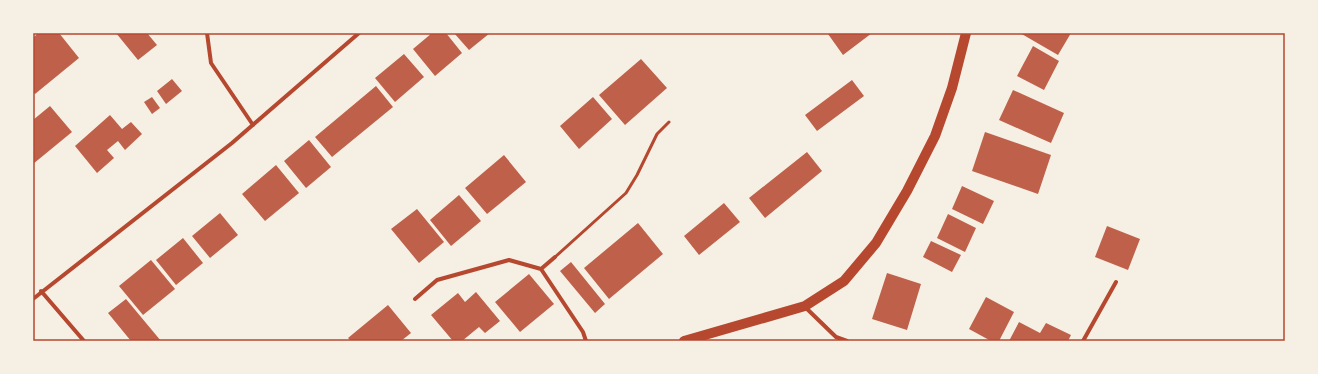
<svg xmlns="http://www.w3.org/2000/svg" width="1318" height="374" viewBox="0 0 1318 374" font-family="'Zilla Slab',serif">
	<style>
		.building { fill: #bf614a }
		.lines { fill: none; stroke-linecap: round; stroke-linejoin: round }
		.service { stroke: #b5482f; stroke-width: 3 }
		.minor { stroke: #b5482f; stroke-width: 4 }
		.primary { stroke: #b5482f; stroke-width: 10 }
		.neatline { fill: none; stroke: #b5482f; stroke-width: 1.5 }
	</style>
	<rect width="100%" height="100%" fill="#f6efe4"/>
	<!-- building -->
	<path class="building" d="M38 33H59L79 58 35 94 33 92V38Z
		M116 33H147L157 45 138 60Z
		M432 33H446L462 53 435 76 413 49Z
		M454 33H490L469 50Z
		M829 33H872L843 55 828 34Z
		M1020 33H1071L1058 55Z
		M1033 46 1059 61 1044 90 1017 76Z
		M404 54 424 77 395 102 375 78Z
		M641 59 667 88 625 125 599 95Z
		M172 79 182 91 166 104 157 91Z
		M852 80 864 96 817 131 805 115Z
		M376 86 393 107 332 157 315 137Z
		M1013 90 1064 113 1051 143 999 120Z
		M152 97 160 108 152 114 144 102Z
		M593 97 612 119 579 149 560 126Z
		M50 106 72 132 33 164V120Z
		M110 115 122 129 131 122 142 134 125 150 118 141 107 150 114 158 97 173 75 146Z
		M985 132 1051 155 1038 194 972 171Z
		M309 140 331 167 306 188 284 161Z
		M807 152 822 171 765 218 749 198Z
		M504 155 526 182 487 214 465 188Z
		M276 165 299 193 265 221 242 194Z
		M962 186 994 201 983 224 952 209Z
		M459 195 481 221 451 246 430 220Z
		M724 203 740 222 699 255 684 236Z
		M417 209 444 242 419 263 391 229Z
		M220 213 238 235 210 258 192 236Z
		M948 214 976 228 965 252 937 238Z
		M638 223 663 254 609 299 584 268Z
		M1107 226 1140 239 1128 270 1095 257Z
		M183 238 203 263 176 285 156 260Z
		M931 241 961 255 952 272 923 257Z
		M151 260 175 289 143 315 119 286Z
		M571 262 605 304 595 313 560 271Z
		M887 273 921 284 907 330 872 319Z
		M529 274 554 304 520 332 495 302Z
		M476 292 500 321 485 333 479 327 462 341H453L431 315 458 293 465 302Z
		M986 297 1014 312 999 341H991L969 329Z
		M126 299 161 341H131L108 313Z
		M388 305 411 333 401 341H351L348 338Z
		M1019 322 1040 333 1046 323 1071 335 1068 341H1009Z"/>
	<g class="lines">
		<!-- service -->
		<path class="service" d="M555 257 626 193 637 175 657 134 669 122"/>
		<!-- minor -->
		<path class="minor" d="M207 33 211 63 253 125
			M541 269 555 257
			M41 291 84 341
			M33 299 232 143 359 33
			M415 299 437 280 509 260 541 269 583 332 586 341
			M805 307 836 337 847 341
			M1083 341 1116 282"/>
		<!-- primary -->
		<path class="primary" d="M684 341 805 306 844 281 876 243 907 191 935 136 952 88 966 33"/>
	</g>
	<!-- border -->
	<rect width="1318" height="374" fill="none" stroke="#f6efe4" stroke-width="68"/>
	<rect x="34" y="34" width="1250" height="306" class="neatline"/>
</svg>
